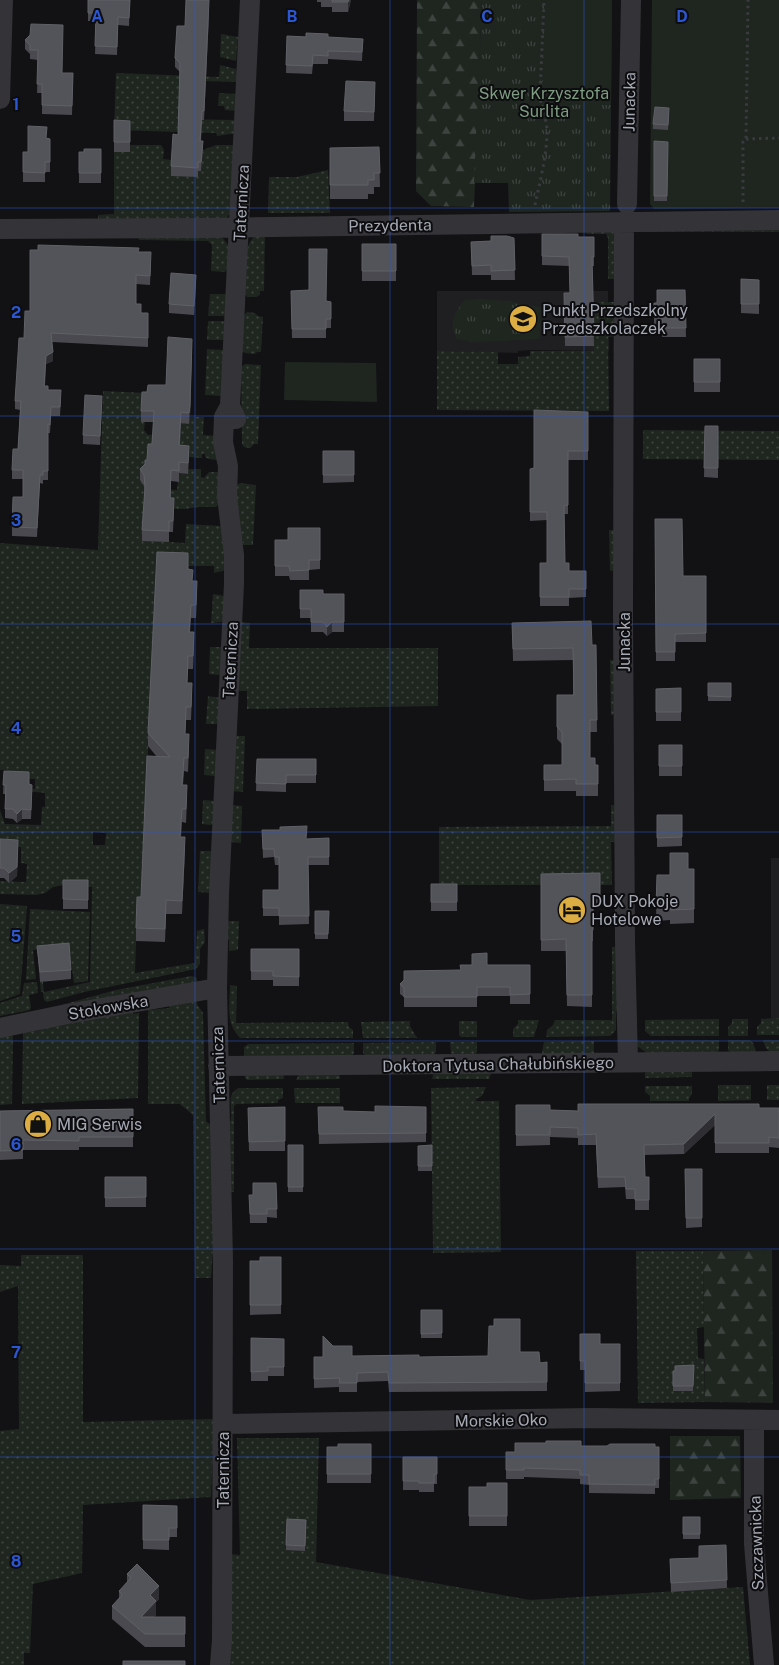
<svg xmlns="http://www.w3.org/2000/svg" width="779" height="1665" viewBox="0 0 779 1665" font-family="'Public Sans',sans-serif">
	<style>
		.built { fill: #1f1f21 }
		.grass { fill: url(#grass-dots); fill-rule: evenodd }
		.forest { fill: url(#forest-firs) }
		.park { fill: url(#park-tufts) }
		.garden { fill: #1f2620 }
		.lines { fill: none; stroke-linecap: round; stroke-linejoin: round }
		.path { stroke: #3a3b3f; stroke-width: 3; stroke-dasharray: 2.5 4; stroke-linecap: butt }
		.street { stroke: #343438; stroke-width: 20 }
		.wall { fill: #49494f }
		.shaded-wall { fill: #2f2f33 }
		.building { fill: #535459; stroke: #606167 }
		.grid { fill: none; stroke: #2b57d4; stroke-width: 1; stroke-opacity: 0.55 }
		.labels { text-anchor: middle; stroke-width: 4; stroke-linejoin: round; paint-order: stroke }
		.park-label { font-size: 16px; fill: #7e9c81; stroke: #0d0d0f }
		.street-label { font-size: 16px; fill: #a5a9b3; stroke: #0d0d0f }
		.poi-label { font-size: 16px; fill: #a5a9b3; stroke: #0d0d0f; text-anchor: start }
		.grid-label { font-size: 16px; text-anchor: middle; font-weight: bold; fill: #2b57d4; stroke: #0d0d0f; stroke-width: 4; stroke-linejoin: round; paint-order: stroke }
	</style>
	<defs>
		<pattern id="grass-dots" width="8" height="8" patternUnits="userSpaceOnUse" patternTransform="scale(1.25)"><rect width="8" height="8" fill="#1f2620"/><path d="M2 2h.1M6 6h.1" fill="none" stroke="#3d433e" stroke-width="1.8" stroke-linecap="round"/></pattern>
		<pattern id="forest-firs" width="22" height="20" patternUnits="userSpaceOnUse" patternTransform="scale(1.25)"><rect width="22" height="20" fill="#1f2620"/><path d="M5 1l3.5 6h-7zM16 11l3.5 6h-7z" fill="#3d433e"/></pattern>
		<pattern id="park-tufts" width="24" height="20" patternUnits="userSpaceOnUse" patternTransform="scale(1.25)"><rect width="24" height="20" fill="#1f2620"/><path d="M3 7l-1-3M5 7V3M7 7l1-3M15 17l-1-3M17 17v-4M19 17l1-3" fill="none" stroke="#3d433e"/></pattern>
	</defs>
	<rect width="100%" height="100%" fill="#121214"/>
	<!-- built -->
	<path class="built" d="M437 291H608L609 351 530 350 518 351V353L437 351Z
		M771 858H779V1018L771 1019Z"/>
	<!-- grass -->
	<path class="grass" d="M221 34 238 37 236 61 220 57Z
		M220 65 236 69 238 82 202 81 179 119 237 120V133L217 136 216 133 114 130 116 73 219 77Z
		M219 93 239 94 237 111 225 110 224 106H218Z
		M130 145H161L164 150 163 159 172 160 201 171 203 150 216 145H236L231 213 223 221 98 223V215L114 214V152H130Z
		M328 170 330 213H268L269 177H297Z
		M779 227V232H643V228Z
		M587 230H613L615 234 614 279H608V238L606 234H586Z
		M138 235 222 237 228 245V269L225 272 211 271 212 245 208 241 139 240Z
		M257 235H265L264 291H260V295L256 297H248L244 294C245 278 241 243 257 235Z
		M210 294H227V316H208Z
		M594 302H617V336L608 337 609 411 437 410V351L498 352V364H518V357L530 356V351H594Z
		M247 312 255 313 258 316 263 317 261 352H257L255 354 245 353 242 351 244 315Z
		M208 321H226L225 338 223 340H207Z
		M207 349 223 350 225 353 223 396 205 395Z
		M245 364 261 365 258 444H254L250 448 244 447 242 444 241 367Z
		M103 391 190 395 191 398 148 396 144 430 148 435 181 432V423H189L190 417H204L203 435 218 436 217 460 209 459 205 457V454H202V458L189 457 144 486 145 489 177 490 179 473 188 474V469H201V477L204 478 209 472H218L219 504 216 507H199L185 509 145 508 144 516 143 517 142 540 185 543 186 524 221 526 227 570 214 573V566H157L141 896 137 911 135 973 195 963 197 931 204 929 205 942 200 949V964L196 969 84 992 47 1002 44 1000 43 992H41L40 982H43L44 992 90 982 92 887 64 885 53 887 45 893 36 895 0 894V881L26 882 27 864 21 863V847L0 846V810L5 824 41 825 42 807H45V793L27 791V788L35 789V779L7 778V770H0V543L98 550ZM93 832 106 833 105 845H93Z
		M643 430 779 431V460L643 459Z
		M240 483 256 485 253 545H243L237 520V485Z
		M609 530H617V570L610 571Z
		M213 594 225 596V618L221 622 211 623Z
		M239 622 250 623 249 648H438V706L247 709V691H236Z
		M210 647H223L222 671 219 675 209 674Z
		M610 660H617V714L611 715Z
		M208 696 221 698 220 721 217 724H206Z
		M237 736H245L243 792 231 791 233 739Z
		M205 749 219 750 217 773 214 776 204 775Z
		M203 800 216 801 215 822 211 825 202 824Z
		M233 805 242 806 241 843 231 842 230 808Z
		M611 805H616L619 842H611L612 885H439V827L611 826Z
		M200 851H213L212 893 198 892Z
		M0 904 27 906 20 994 0 1001Z
		M30 909 90 912 88 981 74 983 69 947 33 950 36 979 26 980Z
		M225 921H239L238 950 229 951V940L225 935Z
		M612 947H616L622 1007 616 1012V1030L610 1036 546 1037 547 1030 553 1025 555 1020H612Z
		M191 976 196 977 199 985 54 1007 116 990Z
		M37 982 38 993 29 995 31 1007 30 1010 0 1016V1003L22 996 24 983Z
		M230 985 237 986 236 1023 348 1022 349 1027 353 1030V1038H240C225 1022 230 1006 230 985Z
		M196 1000 198 1006 203 1013 206 1121 212 1126 214 1234 211 1278H195L193 1115 180 1104H148V1010L169 1008V1006Z
		M132 1010 133 1014 139 1013 138 1098 22 1104 23 1032 41 1030V1028Z
		M779 1018V1035H757V1027L761 1023V1019Z
		M719 1019V1036H651L645 1031V1020Z
		M732 1019H748V1036H728V1027L732 1023Z
		M518 1020H539L534 1037H513V1029L518 1024Z
		M410 1021V1026L417 1038H363L361 1022Z
		M459 1021H477V1037H461L459 1035Z
		M0 1034H12L13 1037 12 1104 0 1105Z
		M719 1040V1050L717 1053H647L637 1046 634 1041Z
		M728 1040H750L753 1043 756 1051 755 1053H731L728 1050Z
		M763 1040H779V1053C768 1053 766 1050 763 1040Z
		M594 1041V1054L544 1055 542 1052 544 1042Z
		M436 1042V1052L434 1055 366 1056 363 1053V1043Z
		M450 1042H477V1052L475 1055H454L451 1053Z
		M354 1043V1053L352 1056 244 1058V1047L248 1044Z
		M689 1070 692 1073V1077L645 1078V1073L648 1071Z
		M434 1072H489L491 1074 489 1079H432Z
		M244 1073H283L284 1079 247 1080 245 1078Z
		M300 1073H337L340 1076V1079L296 1080Z
		M718 1085H751V1100L718 1101Z
		M767 1085H779V1100H767Z
		M645 1086H692V1094L689 1098V1101H650V1096L645 1092Z
		M486 1087 482 1096 476 1099V1101H499L501 1252 433 1253 431 1088Z
		M239 1088H283V1098L278 1100V1103L236 1104 234 1106V1192H231L229 1124C236 1113 223 1095 239 1088Z
		M294 1088H340V1103H295Z
		M636 1251H703L704 1327 697 1328 698 1358 704 1359 705 1402 638 1403Z
		M21 1255H83V1422L214 1419 211 1497 83 1505 82 1573 33 1584 30 1653H24V1665H0V1431L19 1429 18 1286 0 1292V1265L21 1266Z
		M237 1438H319L316 1562 530 1600 743 1587 750 1665H228L230 1554 240 1555Z"/>
	<!-- forest -->
	<path class="forest" d="M417 0H482L474 207 431 206 416 191Z
		M772 1250 773 1403 705 1402 703 1251Z
		M670 1436H740L741 1498 670 1500Z"/>
	<!-- park -->
	<path class="park" d="M482 0H612L610 211 509 212 508 183H474Z
		M480 299 512 301 519 304 541 307 540 339 475 342 457 339C448 321 454 314 465 300Z"/>
	<!-- garden -->
	<path class="garden" d="M545 0H612L611 105 542 104Z
		M652 0H779V208L654 209 650 204Z
		M285 362 376 363 377 402 284 400Z"/>
	<g class="lines">
		<!-- path -->
		<path class="path" d="M746 139 779 138
			M743 202V142L746 139 748 0
			M535 205C540 181 547 155 547 131 547 119 541 108 540 96L544 0"/>
		<!-- street -->
		<path class="street" d="M0 99 3 0
			M627 204 631 0
			M624 222 623 615 625 941 628 1062
			M0 229 205 228 779 220
			M236 419 230 406 250 0
			M0 1028 67 1014 217 988
			M218 1066 779 1061
			M754 1420V1544L764 1665
			M223 1424 590 1418 779 1420
			M220 1665 222 1640 223 1261 217 988 219 893 234 584V555L227 496 228 466 223 442 224 417 230 406"/>
	</g>
	<!-- wall -->
	<path class="wall" d="M88 0H130L129 26 118 25 117 55 95 54 96 21H88Z
		M317 0H351L348 12H332V7H321V2H317Z
		M209 15 204 120H202L201 141 203 150 201 171H198V177L171 176V166L178 135 180 72 175 67V58L185 26Z
		M30 35 62 73H73L72 115 42 114V93H37L38 60 30 59V54L25 49V40Z
		M287 36 363 39 362 61 328 59V64H313L312 74 286 73Z
		M375 92 374 121H344V111Z
		M669 113 668 130 653 129V124Z
		M114 120 130 121V152H114Z
		M47 138 50 139V172H45V182H23V152H28Z
		M654 141 668 142 667 201H654Z
		M379 147 380 187H374V194H368V199H330V148Z
		M101 149V183H79V152H84Z
		M542 234 578 237H594V266H592L594 346H565L564 293H570L569 266 542 265Z
		M514 238 515 280H491V275H472L471 242 491 241Z
		M362 244H396V281H362Z
		M138 252 151 261 150 285 136 284V304L141 313H148V347L52 342 53 361 46 364 45 386 48 390 61 399 60 416H51L50 433H48V480H43V484L40 483 37 537 12 536V527L23 497V479H12V470L18 449 20 410 15 409V401L24 338 30 311Z
		M741 279 759 280V314L741 313Z
		M196 284 194 315 169 313V304Z
		M685 290 686 337H662V326H654V303H657Z
		M291 291 326 301 331 302V328H326V338H292Z
		M192 350 190 417 189 424 181 423 180 445 189 457 188 474 179 473V482L171 481V498L174 509 173 532H169V542L142 541V530L145 492 144 486 140 480V469L145 464 147 460 152 444 154 422H141V411L147 392 166 385Z
		M694 359H720V392H694Z
		M102 405 100 445 83 444V435Z
		M588 412V460H568V514H564L565 563 569 571H586V597L569 598V606H540V563H547V520L530 521V469L534 468Z
		M705 426H718V478L704 477Z
		M323 451H354V482L323 483Z
		M655 519 683 576H706V642H675V661H656Z
		M320 528V569L309 570V580H290L289 576H275V540H288Z
		M188 569 197 595 196 618H191L190 632 194 646 193 669H188L187 683 192 697 191 720H186L185 734 189 748 188 772 184 771 183 785 187 799 186 823 182 822 181 837 185 850 182 914H166L165 942 136 941V928L141 897 157 757 148 746V733Z
		M300 590 323 594H344V632H332L327 636 323 632H311V618H300Z
		M512 623 592 645H596L597 732H590V758L595 765H598V796H576V791H544V765H562V744L557 739V695H573V660L513 661Z
		M708 683H731V701H708Z
		M681 688V721H656V689Z
		M659 745H682V776H659Z
		M257 759H316V783H286V792L256 791Z
		M4 771 29 784 32 794 31 819H22L17 823 13 819 5 818V794H3Z
		M657 815H682V846L657 847Z
		M262 830 307 839 329 838V865H308L309 924 279 925V916H263V890H279V865H275L274 857 263 858Z
		M0 839 18 849 17 876 9 883 4 878H0Z
		M688 869H694V923L670 924V920L656 921 657 875H670Z
		M600 873V907H593V941H592V1007L567 1006 566 951H541V874Z
		M63 880H88V909H63Z
		M431 884H457V911H431Z
		M315 911H329L328 939H315Z
		M37 946 71 970V979L40 982Z
		M251 949H299V986H273V980H251Z
		M487 965H530V1004H510V996H477V1007H404V997L400 994V984L404 980Z
		M516 1105 550 1110 578 1111 779 1108V1148L769 1147V1153H715V1125L684 1154 644 1155 645 1177H649V1210H635V1199H626L625 1187 598 1188 596 1145H578V1138L550 1137V1145L516 1146Z
		M285 1107V1151H249L248 1108Z
		M318 1107 343 1111 375 1112 426 1107V1142L319 1144Z
		M133 1109V1147H79V1150H23V1159L0 1160V1111Z
		M288 1145H303V1192H288Z
		M432 1145V1171H418V1146Z
		M685 1169H702V1227L686 1228Z
		M105 1177H146V1207H105Z
		M276 1183 277 1218 267 1217V1223H250L249 1195H253Z
		M281 1257V1314L250 1315V1261H260Z
		M421 1310H442V1338H421Z
		M580 1334 600 1344H620V1391L585 1392V1370H580Z
		M251 1338 284 1339V1376H268V1381H251Z
		M333 1346 352 1356 419 1357 488 1356 520 1352 540 1363 547 1362V1391L389 1392 388 1381 357 1382V1392H339V1387L314 1388V1357H323Z
		M694 1365 693 1391H673V1371Z
		M371 1444V1483H327V1447H338Z
		M581 1446 659 1447V1488H655V1494L589 1493V1485L580 1484V1479L524 1477V1479H506V1452H515Z
		M403 1457H437V1484H434V1492H419V1490H403Z
		M507 1483V1526H469V1487H487Z
		M143 1505 177 1506V1537H169V1550L143 1549Z
		M683 1517H700V1539H683Z
		M287 1519 306 1520 305 1551 286 1550Z
		M726 1545 727 1588 671 1592 670 1559 699 1558Z
		M127 1574 159 1599 156 1602V1615L154 1617H185V1647H145L112 1619V1606L119 1599V1591L127 1582Z"/>
	<!-- shaded-wall -->
	<path class="shaded-wall" d="M209 0V15L204 120V111Z
		M349 0H351L348 12V2Z
		M196 275V284L194 315V306Z
		M192 339 190 417 189 424V413Z
		M53 352V361L46 364 44 394 46 356Z
		M197 581V595L196 618V605Z
		M332 622V632L327 636V627Z
		M194 632V646L193 669V656Z
		M187 785V799L186 823V809Z
		M22 809V819L17 823V814Z
		M182 809V822L180 850V837Z
		M185 837V850L182 914V901Z
		M18 840 17 876 9 883V873Z
		M166 900V914L165 942V929Z
		M715 1114V1125L684 1154V1144Z
		M159 1586V1599L156 1602V1615L141 1630V1617L150 1595Z"/>
	<!-- building -->
	<path class="building" d="M88 0H130L129 18 118 17 117 47 95 46 96 13H88Z
		M186 0H209L204 111H202L200 141H203L201 162H198V168L171 166 173 134 178 135 180 63 175 58 177 26H185Z
		M332 0H349L348 2H332Z
		M31 24 63 25 62 73H73L72 106 42 105V84H37L38 50H30V45L25 40 30 35Z
		M306 33 328 34V37L363 39 362 52 328 51V56L313 55 312 66 286 65 287 36 306 37Z
		M346 81 375 82 374 112 344 111Z
		M655 107 669 108 668 125 653 124Z
		M114 120 130 121V142H114Z
		M28 126 47 127 46 138 50 139V162H45V173L23 172V152H28Z
		M654 141 668 142 667 196H654Z
		M379 147 380 173H374V180H368V185H330V148Z
		M84 149H101V173H79V152H84Z
		M542 234H578V237H594V257H592L594 336 565 337 564 293H570L569 257 542 256Z
		M491 236H507L514 238 515 270 491 271V265L472 266 471 242 491 241Z
		M362 244H396V271H362Z
		M38 245 139 248 138 252H151L150 276 136 275V304H141V313H148V338L51 333 53 352 46 356 44 386H48V390H61L60 407H51L50 425 48 424V471H43V475H40L37 528 12 527 13 497H23V470H12L13 449H18L21 401H15L19 338H24L25 311H30V250H38Z
		M309 249H327L326 301 331 302V319H326V329H292L291 291 309 290Z
		M171 273 196 275 194 306 169 304Z
		M741 279 759 280V304H741Z
		M657 290H685L686 328H662V316H654V303H657Z
		M168 337 192 339 190 406 189 413 181 412 179 445 189 446 188 463 179 462V471L171 470 170 498H174L173 521H169V531L142 530 145 487 144 475 140 469 145 464V460H147L148 444H152L154 411H141L142 392H147L148 385H166Z
		M694 359H720V382H694Z
		M85 395 102 396 100 436 83 435Z
		M534 410 588 412V451H568V505L564 506 565 563H569V571H586V589H569V597H540V563H547V512H530V469L534 468Z
		M705 426H718V468H704Z
		M323 451H354V475H323Z
		M655 519H682L683 576H706V633L675 634V652H656Z
		M288 528H320V560H309V570L290 571 289 566H275V540H288Z
		M157 552 188 553V569L193 570 192 581H197L196 605H191L189 632H194L193 656H188L187 683H192L191 707H186L185 734H189L188 758H184L182 785H187L186 809H182L180 837H185L182 901 166 900 165 929 136 928 137 897H141L147 756 170 757 148 733Z
		M300 590H323V594H344V622H332L327 627 323 622H311V609H300Z
		M591 621 592 645H596L597 720H590V758H595V765H598V784H576V779L544 780V765H562V732L557 727V695H574L573 648 513 649 512 623Z
		M708 683H731V697L708 696Z
		M681 688V712H656V689Z
		M659 745H682V766H659Z
		M257 759H316V775H286V784L256 783Z
		M4 771 29 772V784L32 785 31 810 22 809 17 814 13 809H5L6 785H3Z
		M657 815H682V837L657 838Z
		M307 826 306 839 329 838V857H308L309 916H279V908H263V890H279V857H275L274 849H263L262 830H280V827Z
		M0 839 18 840 17 867 9 873 4 868H0Z
		M670 853H688V869H694V909L670 910V906L656 907 657 875H670Z
		M600 873V895L593 896V930H592V995H567L566 939 541 940V874Z
		M63 880H88V900L63 899Z
		M431 884H457V902H431Z
		M315 911H329L328 934H315Z
		M69 943 71 970 40 972 37 946Z
		M251 949H299V977L273 976V971H251Z
		M487 953V965H530V994L510 995V987H477V997H404V988L400 984 404 980V971L461 970 460 965H472V954Z
		M578 1104H759V1108H779V1138L769 1137V1143H715V1114L684 1144 644 1145 645 1177H649V1200H635V1189H626L625 1177H598L596 1134 578 1135V1128L550 1127V1135H516V1105H550V1110L578 1111Z
		M375 1106 426 1107V1133L319 1134 318 1107H343V1111L375 1112Z
		M285 1107V1141L249 1142 248 1108Z
		M133 1109V1137H79V1141L23 1140V1150L0 1151V1111Z
		M288 1145H303V1187H288Z
		M432 1145V1166H418V1146Z
		M685 1169H702V1218H686Z
		M105 1177H146V1197L105 1198Z
		M253 1183H276L277 1209H267V1214H250L249 1195H253Z
		M260 1257H281V1305H250V1261H260Z
		M421 1310H442V1333L421 1334Z
		M494 1319H520V1352H539L540 1363 547 1362V1382L389 1383 388 1372 357 1373V1383H339L340 1378 314 1379V1357H323V1336L333 1346H352V1356L419 1355V1357L488 1356 489 1326H494Z
		M580 1334H600V1344H620V1383H585V1361H580Z
		M251 1338 284 1339V1367H268V1371L251 1372Z
		M694 1365 693 1386H673V1371H675V1366Z
		M546 1441H581V1446H607L610 1444H655V1447H659V1479H655V1485L589 1484V1475H580V1470L524 1468V1470H506V1452H515V1443H546Z
		M338 1444H371V1474H327V1447H338Z
		M403 1457H437V1474H434V1483H419V1481H403Z
		M487 1483H507V1516H469V1487H487Z
		M143 1505 177 1506V1528H169V1540H143Z
		M683 1517H700V1534H683Z
		M287 1519 306 1520 305 1546 286 1545Z
		M726 1545 727 1580 671 1583 670 1559 699 1558V1546Z
		M137 1564 159 1586 150 1595 156 1601 141 1617H185V1634H145L112 1606 122 1595 119 1591 131 1578 127 1574Z
		M123 1661H185V1665H123Z"/>
	<!-- grid -->
	<path class="grid" d="M195 0V1665M390 0V1665M584 0V1665M0 208H779M0 416H779M0 624H779M0 832H779M0 1041H779M0 1249H779M0 1457H779"/>
	<!-- icons -->
	<defs>
		<symbol id="school-disc" viewBox="-11 -11 22 22"><circle r="9.5" fill="#dcad42" stroke="#0d0d0f"/><path d="M0-5L7-2L0 1L-7-2ZM-4 1L0 2.5L4 1V4Q0 6-4 4Z" fill="#111"/></symbol>
		<symbol id="hotel-disc" viewBox="-11 -11 22 22"><circle r="9.5" fill="#dcad42" stroke="#0d0d0f"/><path d="M-6-4.5h1.5V1H6V5H4.5V3h-9V5H-6ZM-4 0a1.8 1.8 0 1 1 3.6 0ZM.5 0V-2.5h3Q6-2.5 6 0Z" fill="#111"/></symbol>
		<symbol id="shop-disc" viewBox="-11 -11 22 22"><circle r="9.5" fill="#dcad42" stroke="#0d0d0f"/><path d="M-5-2.5h2.3a2.7 3.5 0 0 1 5.4 0H5L5.5 6h-11ZM-1.5-2.5h3a1.5 2.3 0 0 0-3 0Z" fill="#111"/></symbol>
	</defs>
	<g fill-rule="evenodd">
		<use href="#school-disc" x="507" y="303" width="32" height="32"/>
		<use href="#hotel-disc" x="556" y="894" width="32" height="32"/>
		<use href="#shop-disc" x="22" y="1108" width="32" height="32"/>
	</g>
	<g class="labels">
		<!-- park labels -->
		<g class="park-label">
			<text x="544" y="99">Skwer Krzysztofa<tspan x="544" dy="18">Surlita</tspan></text>
		</g>
		<!-- street labels -->
		<g class="street-label">
			<text transform="translate(629 102) rotate(-89)" y="6">Junacka</text>
			<text transform="translate(241 203) rotate(-87)" y="6">Taternicza</text>
			<text transform="translate(390 225) rotate(-1)" y="6">Prezydenta</text>
			<text transform="translate(624 642) rotate(-90)" y="6">Junacka</text>
			<text transform="translate(230 660) rotate(-87)" y="6">Taternicza</text>
			<text transform="translate(108 1007) rotate(-10)" y="6">Stokowska</text>
			<text transform="translate(498 1064) rotate(-1)" y="6">Doktora Tytusa Chałubińskiego</text>
			<text transform="translate(218 1065) rotate(-92)" y="6">Taternicza</text>
			<text transform="translate(501 1420) rotate(-1)" y="6">Morskie Oko</text>
			<text transform="translate(223 1470) rotate(-90)" y="6">Taternicza</text>
			<text transform="translate(756 1543) rotate(-92)" y="6">Szczawnicka</text>
		</g>
		<!-- poi labels -->
		<g class="poi-label">
			<text x="542" y="316">Punkt Przedszkolny<tspan x="542" dy="18">Przedszkolaczek</tspan></text>
			<text x="591" y="907">DUX Pokoje<tspan x="591" dy="18">Hotelowe</tspan></text>
			<text x="57" y="1130">MIG Serwis</text>
		</g>
	</g>
	<g class="grid-label">
		<text x="97" y="22">A</text>
		<text x="292" y="22">B</text>
		<text x="487" y="22">C</text>
		<text x="682" y="22">D</text>
		<text x="16" y="110">1</text>
		<text x="16" y="318">2</text>
		<text x="16" y="526">3</text>
		<text x="16" y="734">4</text>
		<text x="16" y="942">5</text>
		<text x="16" y="1150">6</text>
		<text x="16" y="1358">7</text>
		<text x="16" y="1567">8</text>
	</g>
</svg>
